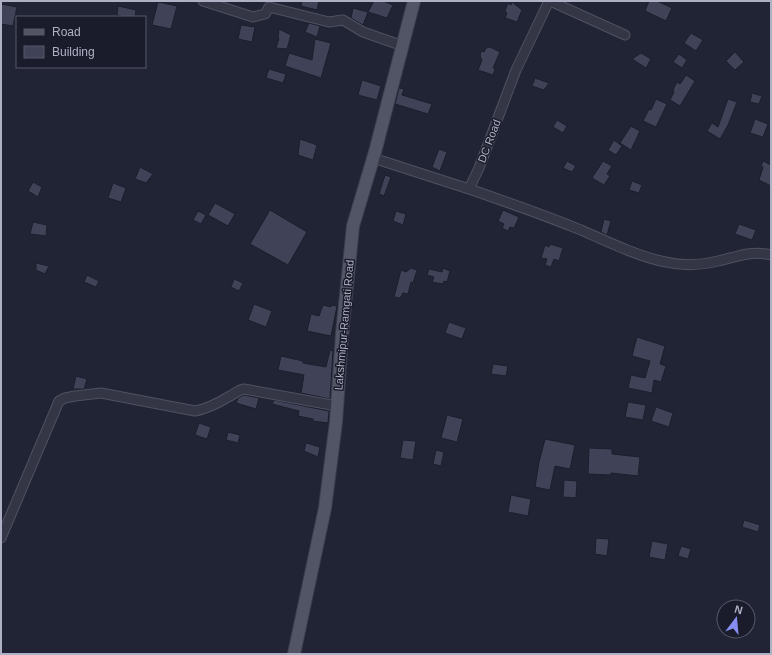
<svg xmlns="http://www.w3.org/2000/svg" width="772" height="655" viewBox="0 0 772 655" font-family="Arial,sans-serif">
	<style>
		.building { fill: #404257; stroke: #1c1e2d }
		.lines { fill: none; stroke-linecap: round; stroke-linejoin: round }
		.minor-casing { stroke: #4f5161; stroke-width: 11 }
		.major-casing { stroke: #3e4050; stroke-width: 14 }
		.minor { stroke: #343646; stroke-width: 9 }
		.major { stroke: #525566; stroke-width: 12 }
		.labels { text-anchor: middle; stroke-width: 3; stroke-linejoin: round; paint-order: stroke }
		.street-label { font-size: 11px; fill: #afb0c3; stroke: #1a1c2b }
	</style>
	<rect width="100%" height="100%" fill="#212435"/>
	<!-- building -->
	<path class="building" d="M302 1H319L317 10 301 6Z
		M374 1H383L393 5 387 18 368 12Z
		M649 1H657L672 8 666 21 645 11Z
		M158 2 177 6 171 29 152 25Z
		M512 2 522 10 517 22 505 18 507 13 505 11 508 3 511 5Z
		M1 4 17 7 13 26 1 24Z
		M118 6 136 10 135 17H124L117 15Z
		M353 8 368 12 363 25 351 18Z
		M309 23 320 26 317 37 305 32Z
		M241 25 255 27 252 42 238 39Z
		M279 29 291 35 287 49 276 48 279 38 278 37Z
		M691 33 703 40 696 51 684 43Z
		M315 39 331 43 321 78 285 66 289 53 312 60Z
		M490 47 500 52 493 68 495 69 493 75 478 70 482 60 480 56 481 51 484 52 486 48Z
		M735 52 744 62 735 70 726 61Z
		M641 53 651 59 646 68 632 59Z
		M679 54 687 60 682 68 673 62Z
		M269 69 286 74 283 83 266 78Z
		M686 75 695 81 680 106 670 100 674 92 673 90 677 82 680 84Z
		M535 78 549 83 544 90 532 86Z
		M362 80 381 86 377 100 358 95Z
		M399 88 404 89 402 95 432 104 428 114 395 104Z
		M752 93 762 96 759 104 750 102Z
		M656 99 667 104 656 127 643 121 649 109 651 110Z
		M728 99 737 102 728 125 720 139 707 131 712 123 718 127Z
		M755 119 768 124 763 137 750 133Z
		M557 120 567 126 563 133 553 127Z
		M631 126 640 131 631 150 620 143Z
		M300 139 317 145 313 160 298 155Z
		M614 140 622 146 616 155 608 150Z
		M439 149 447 152 440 171 432 167Z
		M567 161 576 166 572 172 563 168Z
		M603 161 612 166 607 174 610 176 604 185 592 178Z
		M763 161 771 165V186L759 180 763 167 761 166Z
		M140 167 153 174 146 183 135 179Z
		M385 175 391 177 384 196 379 194Z
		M632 181 642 185 639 193 629 190Z
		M33 182 42 187 38 197 28 191Z
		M113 183 126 188 121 202 108 198Z
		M215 203 235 214 228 226 208 215Z
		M270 210 307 232 288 265 250 244Z
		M503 210 519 217 514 228 510 227 508 231 502 228 504 224 498 221Z
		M198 211 206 215 201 224 193 220Z
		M396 211 406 214 403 225 393 221Z
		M604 219 611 221 607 235 601 232Z
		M33 222 47 225 46 236 30 234Z
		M739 224 756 230 752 240 735 234Z
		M550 244 563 248 559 261 554 259 551 267 545 265 547 259 541 258 545 245 549 247Z
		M36 263 49 266 45 274 36 270Z
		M411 268 417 270 413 283 411 282 408 294 403 293 401 297 399 298 394 297 401 270 406 272Z
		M443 268 450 271 447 282 444 281 443 284 432 282 434 277 427 275 429 269 442 272Z
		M87 275 99 281 96 287 84 282Z
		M234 279 243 283 239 291 231 287Z
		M254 304 272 311 266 327 248 320Z
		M323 305 331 307V305L337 306 331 336 307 331 311 314 319 316Z
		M449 322 466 328 462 339 445 333Z
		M637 337 665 346 660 364 666 366 661 382 654 380 652 393 628 388 631 375 645 378 650 361 632 356Z
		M330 350 333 351 330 399 301 393 304 375 278 370 281 356 303 361V363L326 367Z
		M493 364 508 366 506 376 491 374Z
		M76 376 87 379 84 389H73Z
		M244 395 259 398 256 409 236 403 238 398Z
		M274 400 329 411 328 423 313 421V419L298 416 299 411 272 404Z
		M628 402 646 405 643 420 625 417Z
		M656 407 673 413 669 427 651 421Z
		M447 415 463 419 457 442 441 438Z
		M199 423 211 427 207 439 195 435Z
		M228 432 240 435 238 443 226 440Z
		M545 439 575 445 570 469 555 466 550 490 535 487 539 462Z
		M403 440 416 441 413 460 400 458Z
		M306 443 320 447 318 457 304 451Z
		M589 448 612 449V454L640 457 638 476 611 473V475L588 474Z
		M436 450 444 452 441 466 433 464Z
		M564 480 577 481 576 498 563 497Z
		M511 495 531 499 528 516 508 512Z
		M744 520 760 525 758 532 742 527Z
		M596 538 609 539 607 556 595 554Z
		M652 541 668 544 665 560 649 557Z
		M681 546 691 549 688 559 678 556Z"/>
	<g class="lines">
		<defs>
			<path id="minor" d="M203 1 253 17 265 14 269 7 329 22 343 20 363 32 403 46
				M550 1 625 35
				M373 158 469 189 479 168 516 70 549 1
				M469 189C507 202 544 215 581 230 606 241 639 257 666 262 682 266 701 265 718 261 736 257 752 250 771 255
				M1 538 59 401 65 398 75 396 101 393 195 411C207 409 220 402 230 396 236 393 238 390 244 389L337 406"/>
			<path id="major" d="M294 654 325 508 336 422 342 335 353 226 375 152 414 1"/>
		</defs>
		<!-- minor casing -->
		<use href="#minor" class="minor-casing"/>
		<!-- major casing -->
		<use href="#major" class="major-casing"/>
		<!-- minor -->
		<use href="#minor" class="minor"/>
		<!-- major -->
		<use href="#major" class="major"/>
	</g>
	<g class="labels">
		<!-- street labels -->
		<g class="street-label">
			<text transform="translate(489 141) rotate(-69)" y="4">DC Road</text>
			<text transform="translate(344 325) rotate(-85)" y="4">Lakshmipur-Ramgati Road</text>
		</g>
	</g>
	<!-- border -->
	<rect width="772" height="655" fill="none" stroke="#afb0c3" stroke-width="4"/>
	<!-- legend -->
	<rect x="16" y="16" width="130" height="52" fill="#1a1c2b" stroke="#565768"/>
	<rect x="24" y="29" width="20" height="6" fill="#525566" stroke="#565768"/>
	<text x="52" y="36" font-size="12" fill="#afb0c3">Road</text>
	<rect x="24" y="46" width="20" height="12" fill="#404257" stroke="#565768"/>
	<text x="52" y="56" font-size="12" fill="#afb0c3">Building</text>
	<!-- north arrow -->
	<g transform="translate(736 619) rotate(16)"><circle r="19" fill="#1a1c2b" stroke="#565768"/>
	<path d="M0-3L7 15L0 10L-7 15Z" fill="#868ef1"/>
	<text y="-6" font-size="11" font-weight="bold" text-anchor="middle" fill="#afb0c3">N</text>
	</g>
</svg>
